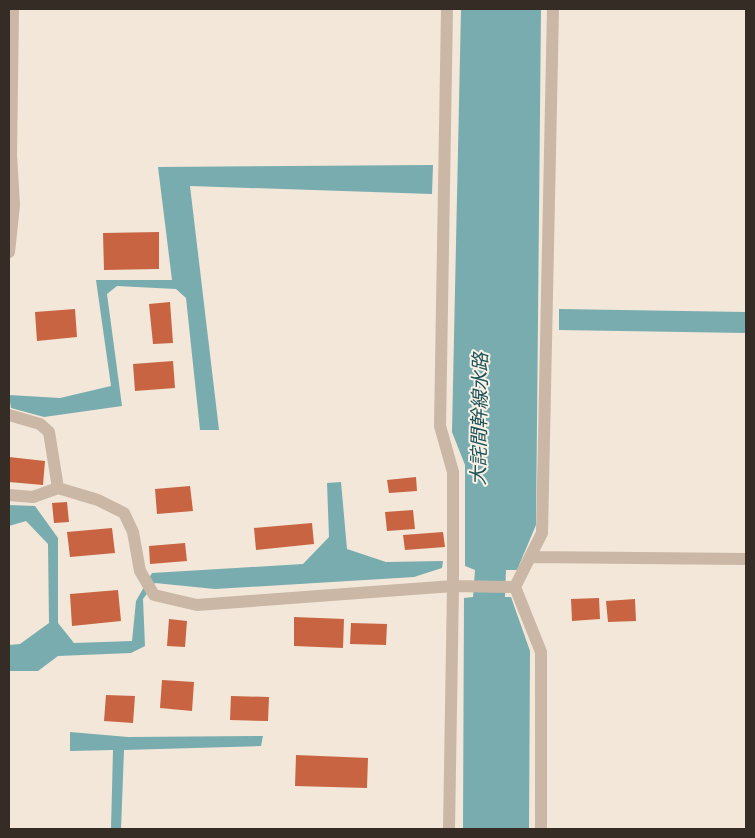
<svg xmlns="http://www.w3.org/2000/svg" width="755" height="838" viewBox="0 0 755 838" font-family="'Titillium Web','Noto Sans JP',sans-serif">
	<style>
		.water { fill: #78acaf }
		.building { fill: #c86441 }
		.lines { fill: none; stroke-linecap: round; stroke-linejoin: round }
		.minor { stroke: #cab7a5; stroke-width: 12 }
		.labels { text-anchor: middle; stroke-width: 4; stroke-linejoin: round; paint-order: stroke }
		.water-label { font-size: 19px; font-style: italic; fill: #1b5358; stroke: #f9f1e6 }
	</style>
	<rect width="100%" height="100%" fill="#f2e7d9"/>
	<!-- water -->
	<path class="water" d="M461 9H541L536 525 517 570H506L505 597H511L530 651 529 829H463L464 598 473 597 475 570 465 566V465L452 432Z
		M433 165 432 194 190 186 219 430H200L186 298 176 289 117 286 107 294 122 406 44 417 11 408 9 395 60 398 111 386 96 280H172L158 167Z
		M559 309 746 312V333L559 330Z
		M341 482 347 549 386 562 443 561 442 568 414 577 215 589 155 583 143 599 145 646 131 653 58 656 38 671H9V645L20 644 49 623 48 544 26 521 9 526V505L35 506 58 538V623L74 643 132 641 136 601 152 573 303 564 329 537 327 483Z
		M70 732 128 737 263 736 261 746 124 750 121 829H111L113 750 70 751Z"/>
	<!-- building -->
	<path class="building" d="M159 232V269L104 270 103 233Z
		M170 302 173 343 153 344 149 304Z
		M75 309 77 337 37 341 35 312Z
		M173 361 175 388 135 391 133 364Z
		M9 457 45 461 43 485 9 482Z
		M416 477 417 491 389 493 387 480Z
		M190 486 193 511 157 514 155 489Z
		M67 502 69 522 54 523 52 503Z
		M413 510 415 529 387 531 385 512Z
		M312 523 314 544 256 550 254 528Z
		M112 528 115 553 70 557 67 532Z
		M443 532 445 547 405 550 403 535Z
		M185 543 187 561 150 564 149 546Z
		M118 590 121 621 72 626 70 594Z
		M599 598 600 619 572 621 571 599Z
		M635 599 636 621 608 622 606 601Z
		M294 617 344 619 343 648 294 646Z
		M169 619 187 621 185 647 167 646Z
		M351 623 387 624 386 645 350 644Z
		M162 680 194 682 192 711 160 708Z
		M106 695 135 696 133 723 104 721Z
		M231 696 269 697 268 721 230 720Z
		M296 755 368 758 367 788 295 786Z"/>
	<g class="lines">
		<!-- minor -->
		<path class="minor" d="M447 9 440 426 453 472V586L449 829
			M9 252 14 205 11 155 13 9
			M9 415 40 424 49 432 58 488
			M9 495 33 497 58 488 98 500 124 513 133 532 140 571 154 595 197 605 453 586 515 587
			M531 557 746 559
			M541 829V652L515 587 542 533 553 9"/>
	</g>
	<g class="labels">
		<!-- water labels -->
		<g class="water-label">
			<text transform="translate(479 419) rotate(-89)" y="7">大詫間幹線水路</text>
		</g>
	</g>
	<!-- border -->
	<rect width="755" height="838" fill="none" stroke="#362c26" stroke-width="20"/>
</svg>
